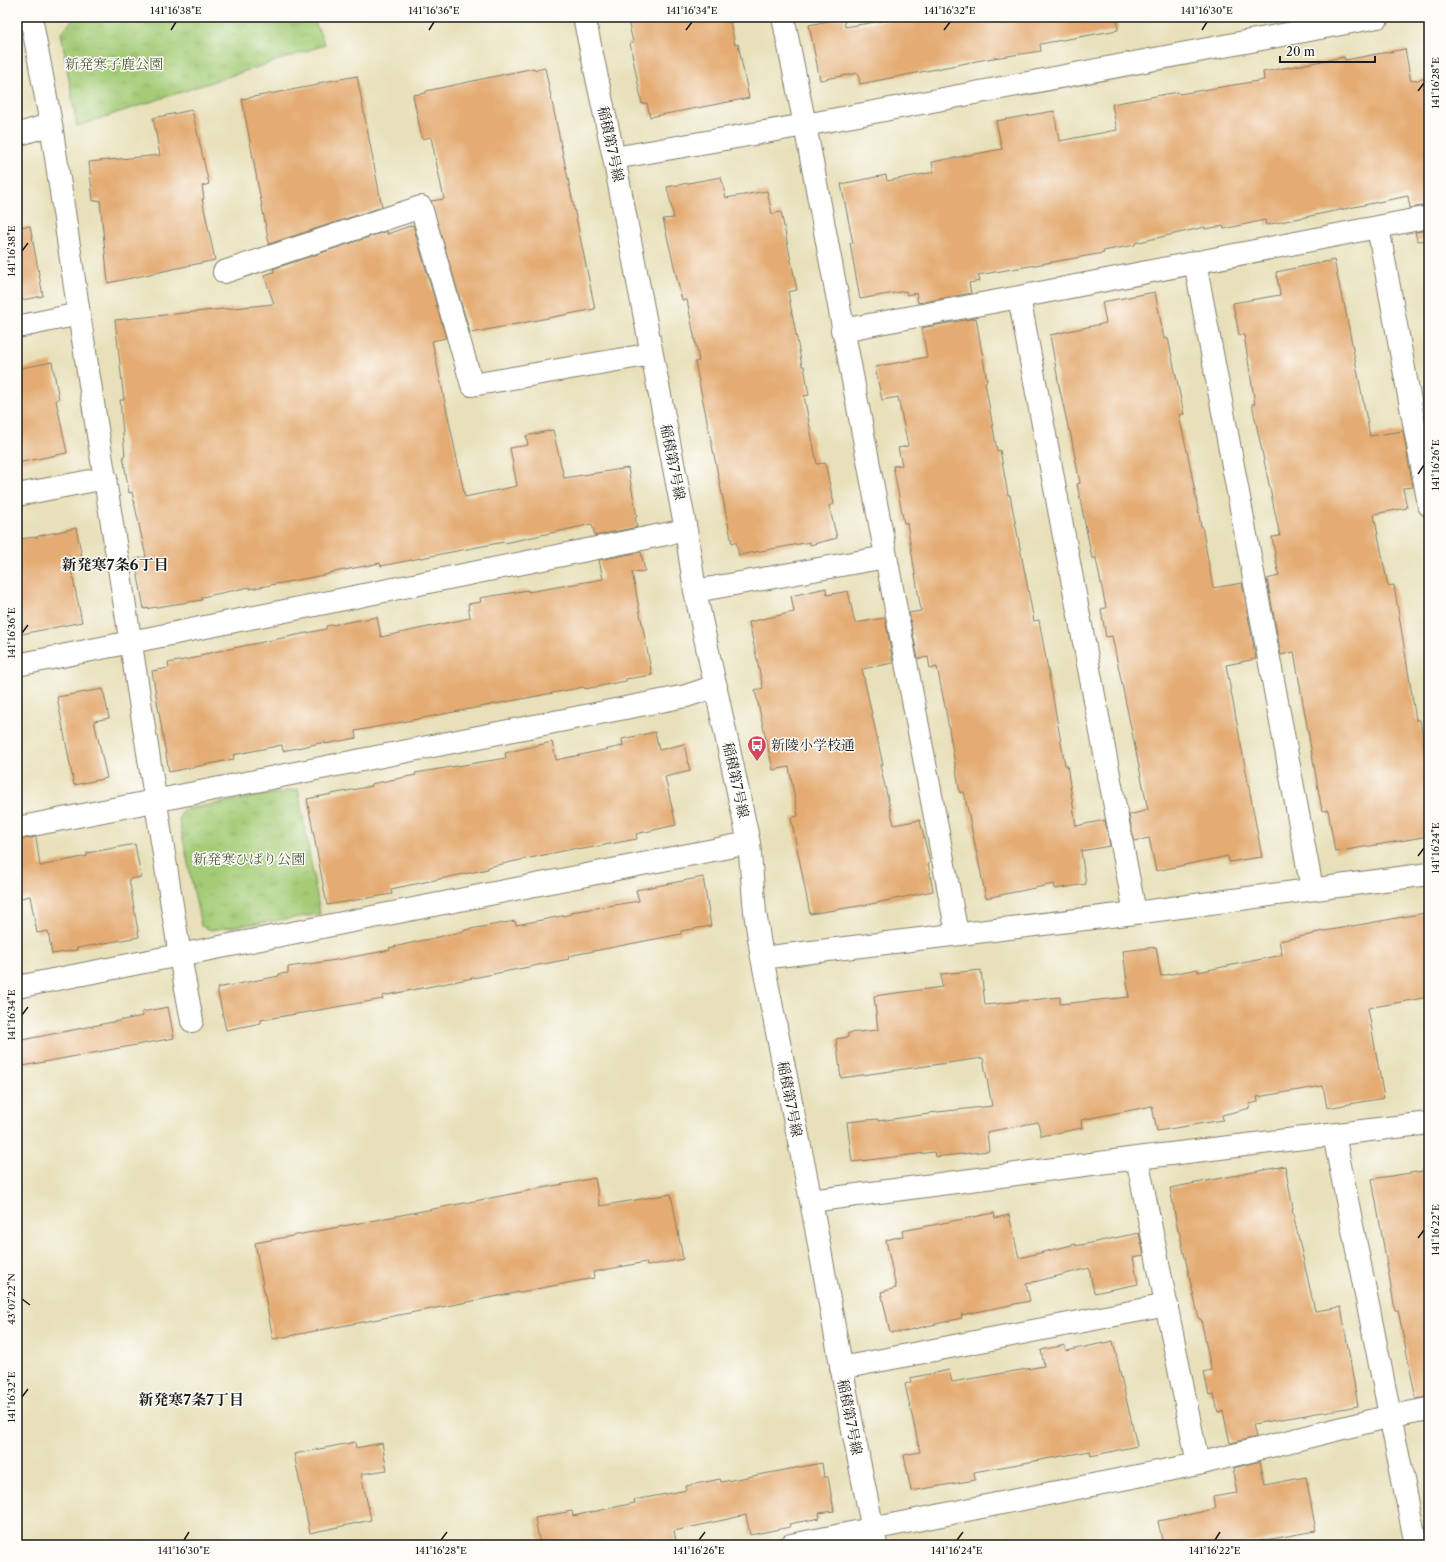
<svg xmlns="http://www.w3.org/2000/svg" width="1446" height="1562" viewBox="0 0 1446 1562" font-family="'Libre Caslon Text','Noto Serif JP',serif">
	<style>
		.park { fill: url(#park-tufts); stroke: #60744a }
		.building { fill: #e4ac73 }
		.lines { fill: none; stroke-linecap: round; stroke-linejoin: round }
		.minor-casing { stroke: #827e6b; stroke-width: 24 }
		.minor { stroke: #fff; stroke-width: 22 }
		.ticks { fill: none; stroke: #1c1c1c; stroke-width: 1.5 }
		.labels { text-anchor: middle; stroke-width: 3; stroke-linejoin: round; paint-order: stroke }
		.park-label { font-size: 14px; fill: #4c5a3c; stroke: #fdfcf7 }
		.street-label { font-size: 14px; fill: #1c1c1c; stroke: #fdfcf7 }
		.poi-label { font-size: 14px; fill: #1c1c1c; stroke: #fdfcf7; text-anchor: start }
		.neighbourhood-label { font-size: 15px; font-weight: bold; fill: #1c1c1c; stroke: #fdfcf7 }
		.neatline { fill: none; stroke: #1c1c1c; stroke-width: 1.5 }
		.ticks-label { font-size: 10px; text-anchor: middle; fill: #1c1c1c }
	</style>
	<defs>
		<pattern id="park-tufts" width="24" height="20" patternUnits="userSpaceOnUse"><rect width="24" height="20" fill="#a4cc77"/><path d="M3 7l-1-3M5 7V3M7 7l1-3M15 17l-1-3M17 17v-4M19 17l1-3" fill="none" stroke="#8daf66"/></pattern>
	</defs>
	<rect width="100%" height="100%" fill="#fdfcf7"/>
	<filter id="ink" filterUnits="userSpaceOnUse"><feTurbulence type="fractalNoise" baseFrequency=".025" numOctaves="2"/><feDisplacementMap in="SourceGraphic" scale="8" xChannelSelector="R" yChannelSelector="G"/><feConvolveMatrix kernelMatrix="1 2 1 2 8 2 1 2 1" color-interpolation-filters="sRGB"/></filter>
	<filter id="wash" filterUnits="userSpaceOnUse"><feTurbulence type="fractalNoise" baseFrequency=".012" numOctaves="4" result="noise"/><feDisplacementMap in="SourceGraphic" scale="16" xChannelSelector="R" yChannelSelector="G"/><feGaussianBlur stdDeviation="0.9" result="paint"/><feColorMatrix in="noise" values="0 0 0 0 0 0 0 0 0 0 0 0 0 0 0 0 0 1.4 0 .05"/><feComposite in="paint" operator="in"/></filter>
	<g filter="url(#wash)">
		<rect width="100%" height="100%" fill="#e8e0ba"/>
		<!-- park -->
		<path class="park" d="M75 17H313L325 45 77 126 61 33Z
			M298 789 320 914 211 930 201 926 179 820 182 810Z"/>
		<g id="blocks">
			<!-- building -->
			<path class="building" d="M649 17H729L735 45 738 44 749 98 650 117 647 103 642 104 630 43 633 42 628 21Z
				M906 17H1117L1118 30 1040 44 1041 51 987 59 860 84 858 73 820 80 809 25 844 18 845 27Z
				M1405 49 1411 81 1429 78V205L1410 208 1408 196 1266 225 1265 220 1224 229 1223 226 1205 229V227L1135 243V245L1103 251 1104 253 978 275 980 281 969 283 971 293 918 303 916 293 907 295 906 291 860 299 850 243H853L841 184 886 175 887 181 934 172 932 162 1002 149 996 121 1054 111 1059 141 1117 130 1112 104 1178 92 1179 94 1264 80 1263 72 1344 57 1345 60Z
				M534 68V70L545 68 595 309 470 333 431 201 444 199 431 137 422 139 413 95 426 93V91Z
				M357 76 382 207 269 244 242 99 318 85V83Z
				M192 110 209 184 202 186 204 199H202L215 260 108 283 100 200 93 201 89 162 160 155 153 118Z
				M721 177 726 198 767 191 772 214 781 212 797 290 788 292 802 366H804L809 395 804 396 817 464 825 463 834 504 829 506 837 538 810 545V542L739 555 736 542 732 543 695 362 699 361 687 300H682L663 219 674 218 667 187Z
				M413 225 446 338 432 341 465 497 517 486 510 448 528 445 526 436 553 430 564 478 628 468 637 517H635L637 527 595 536 592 524 505 543 504 542 441 554 381 566 380 563 329 573V574L250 589V587L202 597V600L144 609 135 559 146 557 132 492 129 493 123 456H125L120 400H124L115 320 274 304 264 275 274 272 273 269 387 231V234Z
				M30 226 43 296 17 301V227Z
				M1429 230V240L1417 241 1415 232Z
				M1334 260 1343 303H1344L1370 436 1403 431 1413 487 1403 488 1407 508 1374 514 1388 586 1394 585 1416 720H1420L1425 752 1429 751V836L1335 852 1328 810 1322 811 1294 652 1281 655 1267 579 1279 576 1272 537 1280 536 1252 404H1255L1244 335H1239L1233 303 1280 295 1276 272Z
				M1155 292 1164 339 1168 338 1184 414 1179 415 1190 465 1201 526H1202L1213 588 1242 583 1256 659 1226 665 1262 857 1229 862 1228 856 1156 871 1149 838 1134 841 1129 815 1148 810 1112 636 1106 637 1101 609 1106 608 1096 559V558H1092L1077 484 1080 483 1070 431H1069L1059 386 1050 335 1106 323 1102 302Z
				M976 318 987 381 985 382 997 451 1000 450 1008 495H1010L1034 621 1039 620 1065 765H1067L1076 826 1105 820 1110 846 1081 851 1086 884 1055 889 1054 884 986 898 964 792 960 793 947 717 937 667 930 669 928 657 918 659 909 613 921 611 907 523H904L893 466 902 465 898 448 908 446 898 397 882 400 875 367 927 357 922 328Z
				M52 362 59 399 56 400 67 453 17 463V369Z
				M76 528 83 561 70 564 82 622 17 635V539L38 537V536Z
				M641 552 645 571 632 572 652 675 626 679V681L585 689 584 687 355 731 356 738 325 744V742L283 751 282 745 233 755 234 759 169 772 152 671 169 668 168 663 200 657V655L326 629V626L377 617 381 637 470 618 468 604 481 602 480 598 528 590V592L603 579 599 560Z
				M826 588 827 595 848 591 855 623 885 618 893 663 862 669 883 765H880L894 825 920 820 930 863 928 864 933 891 871 904 810 914 791 818 798 816 789 767 773 770 755 690 763 688 749 622 794 612 791 596Z
				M103 689 109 718 94 721 107 778 74 785 57 697Z
				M655 732 659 750 684 744 690 771 665 777 676 825 636 834 637 839 578 850 577 848 488 867V869L391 889 392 894 327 905 307 799 372 786 371 784 416 775 415 773 506 758 505 753 552 742 556 760 623 746 622 739Z
				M36 837 40 866 87 856V853L135 844 141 877 129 879 139 937 77 948V950L52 954 48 931 37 933 30 896 17 899V840Z
				M703 877 711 926 681 931V934L568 956 569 959 382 996 383 999 261 1020V1023L226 1030 217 988 279 976V974L288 973V967L336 960 390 950 389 948 465 931V930L515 921 516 925 572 914 571 912 639 901 636 890Z
				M1425 913 1429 930V997L1368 1008 1384 1098 1327 1108 1323 1086 1257 1097 1258 1102 1249 1104 1250 1108 1222 1115 1223 1120 1157 1131 1152 1106 1081 1120 1082 1128 1041 1136 1038 1122 987 1132 989 1151 935 1157 934 1152 852 1162 847 1122 878 1119V1121L929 1114V1113L992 1106 983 1058 841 1078 836 1039 848 1037V1033L878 1030 874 996 942 987 941 974 981 970 985 1005 1060 997V1004L1129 997 1123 951 1156 947 1161 976 1198 969V972L1282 955 1279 941 1314 934V933Z
				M168 1007 174 1038 17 1067V1041L143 1016 142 1012Z
				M1285 1166 1293 1209H1292L1315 1311 1341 1307 1358 1406 1253 1424 1256 1437 1230 1443 1223 1411 1218 1412 1214 1394 1209 1395 1204 1372 1211 1370 1201 1319H1199L1179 1231H1178L1170 1188Z
				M1429 1170V1397L1416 1399 1398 1310H1395L1372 1179Z
				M595 1178 600 1206 671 1194 683 1259 647 1266 646 1262 593 1272 594 1278 273 1339 255 1243Z
				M994 1213 995 1218 1009 1215 1019 1258 1076 1244V1246L1139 1233 1144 1255 1133 1257 1138 1284 1094 1293 1089 1268 1026 1284 1030 1301 961 1315 962 1318 901 1332H890L881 1292 896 1288 886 1240 903 1236 902 1231Z
				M1113 1341 1137 1446 1091 1456 1090 1451 974 1472 975 1480 911 1491 904 1455 920 1452 905 1384 911 1382 910 1378 949 1370 952 1382 1044 1366 1041 1350 1065 1345 1066 1351Z
				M355 1442 356 1448 382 1443 387 1470 361 1474 371 1520 310 1533 294 1454Z
				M1260 1461 1265 1485 1306 1477 1316 1531 1238 1545H1163L1158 1521 1215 1509 1213 1497 1237 1493 1233 1472 1235 1471 1234 1468Z
				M822 1463 824 1477H828L834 1511 819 1513 820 1518 789 1524 790 1527 750 1535 746 1515 674 1531 676 1540 649 1545H540L535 1518 572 1511 573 1516 635 1503 634 1500 687 1490 686 1486 720 1479 721 1482Z"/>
		</g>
	</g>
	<g filter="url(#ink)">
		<use href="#blocks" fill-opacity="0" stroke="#827e6b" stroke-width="1"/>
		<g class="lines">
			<defs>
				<path id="minor" d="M31 17 51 124 79 314 180 956 192 1021
					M584 17 614 158 686 530 695 591 749 843 755 912 762 958 811 1201 855 1441 876 1545
					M783 17 805 125 957 934
					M17 135 51 124
					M614 158 805 125 1378 17
					M1378 227 1429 505
					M1195 262 1312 889
					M224 272 421 207 472 385 652 354
					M1019 297 1135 913
					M17 327 79 314
					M842 330 1019 297 1429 217
					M17 495 106 478
					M695 591 886 557
					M17 665 686 530
					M17 828 686 696 716 686
					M762 958 1135 913 1429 874
					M17 987 749 843
					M1334 1135 1416 1545
					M1137 1158 1198 1464
					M811 1201 1137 1158 1429 1123
					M841 1368 1167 1305
					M791 1545 1198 1464 1391 1416 1429 1409"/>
			</defs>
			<!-- minor casing -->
			<use href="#minor" class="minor-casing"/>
			<!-- minor -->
			<use href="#minor" class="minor"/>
		</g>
	</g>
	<!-- ticks -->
	<path class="ticks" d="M171 30 176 22M429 30 434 22M686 30 692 22M944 30 950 22M1202 30 1207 22M1418 91 1424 83M22 251 28 243M1418 474 1424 465M22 633 28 625M1418 856 1424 848M22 1015 28 1007M1418 1238 1424 1230M22 1299 30 1305M22 1397 28 1389M184 1540 189 1532M441 1540 447 1532M699 1540 705 1532M957 1540 963 1532M1215 1540 1220 1532"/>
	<!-- icons -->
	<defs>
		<symbol id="bus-pin" viewBox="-11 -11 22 30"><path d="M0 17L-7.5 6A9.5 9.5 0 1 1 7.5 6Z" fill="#d1495b" stroke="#fdfcf7"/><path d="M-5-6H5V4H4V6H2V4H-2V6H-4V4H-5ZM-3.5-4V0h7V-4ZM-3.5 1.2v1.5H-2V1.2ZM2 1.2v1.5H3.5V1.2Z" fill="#fff"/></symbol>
	</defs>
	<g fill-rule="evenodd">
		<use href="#bus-pin" x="746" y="734" width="22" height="30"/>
	</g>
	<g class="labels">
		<!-- park labels -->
		<g class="park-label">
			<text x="114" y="69">新発寒子鹿公園</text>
			<text x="249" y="864">新発寒ひばり公園</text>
		</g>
		<!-- street labels -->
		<g class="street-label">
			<text transform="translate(611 144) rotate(78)" y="5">稲積第7号線</text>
			<text transform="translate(673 462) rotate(79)" y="5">稲積第7号線</text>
			<text transform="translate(736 780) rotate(78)" y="5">稲積第7号線</text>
			<text transform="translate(790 1099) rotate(79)" y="5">稲積第7号線</text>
			<text transform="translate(850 1417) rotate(79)" y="5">稲積第7号線</text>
		</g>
		<!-- poi labels -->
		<g class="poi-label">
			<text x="771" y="750">新陵小学校通</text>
		</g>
		<!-- neighbourhood labels -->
		<g class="neighbourhood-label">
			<text x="115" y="570">新発寒7条6丁目</text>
			<text x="191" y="1405">新発寒7条7丁目</text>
		</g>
	</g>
	<!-- margin -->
	<rect width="1446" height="1562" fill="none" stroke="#fdfcf7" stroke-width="44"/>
	<!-- scale -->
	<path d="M1280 56v6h95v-6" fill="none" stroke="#1c1c1c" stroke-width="2"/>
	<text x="1286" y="56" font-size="12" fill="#1c1c1c" stroke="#fdfcf7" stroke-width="3" paint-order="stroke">20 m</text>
	<rect x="22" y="22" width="1402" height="1518" class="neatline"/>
	<g class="ticks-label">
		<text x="176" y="14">141°16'38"E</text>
		<text x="434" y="14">141°16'36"E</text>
		<text x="692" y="14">141°16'34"E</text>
		<text x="950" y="14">141°16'32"E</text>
		<text x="1207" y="14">141°16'30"E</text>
		<text transform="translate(1435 83) rotate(-90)" y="4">141°16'28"E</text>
		<text transform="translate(11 251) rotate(-90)" y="4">141°16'38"E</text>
		<text transform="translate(1435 465) rotate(-90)" y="4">141°16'26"E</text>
		<text transform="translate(11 633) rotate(-90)" y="4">141°16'36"E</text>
		<text transform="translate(1435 848) rotate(-90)" y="4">141°16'24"E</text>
		<text transform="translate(11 1015) rotate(-90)" y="4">141°16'34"E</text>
		<text transform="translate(1435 1230) rotate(-90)" y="4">141°16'22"E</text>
		<text transform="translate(11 1299) rotate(-90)" y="4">43°07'22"N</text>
		<text transform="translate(11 1397) rotate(-90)" y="4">141°16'32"E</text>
		<text x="184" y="1554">141°16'30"E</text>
		<text x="441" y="1554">141°16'28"E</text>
		<text x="699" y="1554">141°16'26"E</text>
		<text x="957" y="1554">141°16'24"E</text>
		<text x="1215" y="1554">141°16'22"E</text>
	</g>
</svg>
